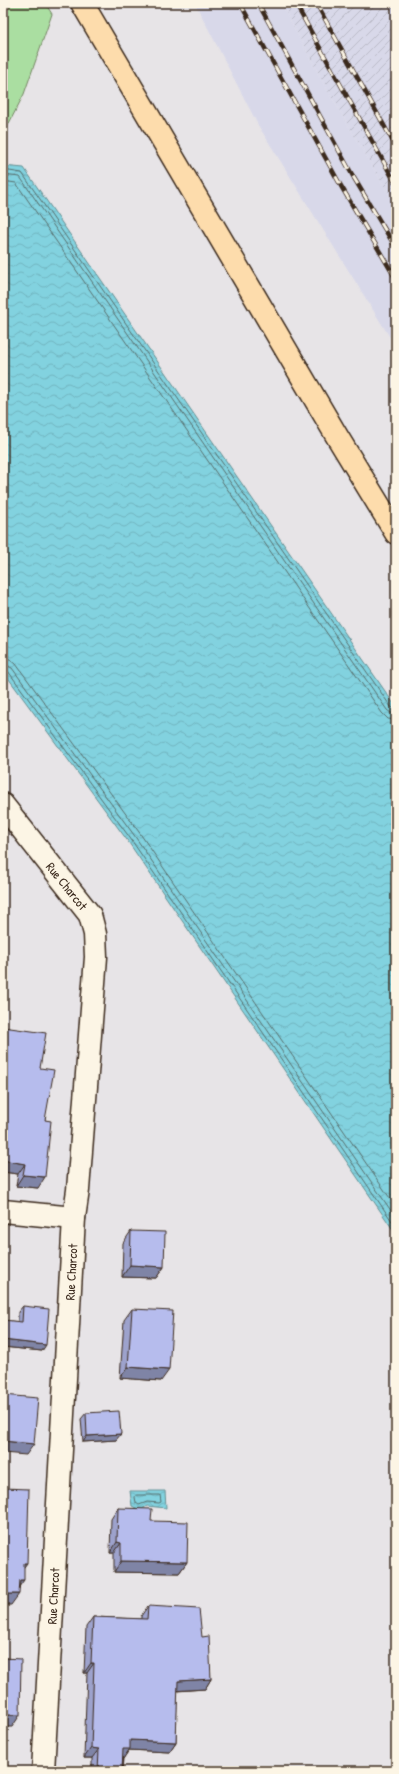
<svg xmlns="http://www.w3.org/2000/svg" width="399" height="1774" viewBox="0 0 399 1774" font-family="'Patrick Hand',sans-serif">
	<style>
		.built { fill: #d8d8e9 }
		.industrial { fill: url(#industrial-furrows) }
		.green { fill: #aadea1; stroke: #728460 }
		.water { fill: url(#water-waves); stroke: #668f92 }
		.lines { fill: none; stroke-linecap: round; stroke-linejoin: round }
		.shore { stroke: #576d6b; stroke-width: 1 }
		.minor-casing { stroke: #3b2a1e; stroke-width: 25 }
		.tertiary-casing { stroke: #3b2a1e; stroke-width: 25 }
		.primary-casing { stroke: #3b2a1e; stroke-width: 25 }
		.minor { stroke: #fcf5e5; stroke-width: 22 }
		.tertiary { stroke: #fcf5e5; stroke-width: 22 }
		.primary { stroke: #fddcac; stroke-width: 22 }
		.rail-casing { stroke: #3b2a1e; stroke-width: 4.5 }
		.rail { stroke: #fcf5e5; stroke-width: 3; stroke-dasharray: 9; stroke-linecap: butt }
		.wall { fill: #9da2cc; stroke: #3b2a1e }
		.shaded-wall { fill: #7f84a6; stroke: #3b2a1e }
		.building { fill: #b6bced; stroke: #3b2a1e }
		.labels { text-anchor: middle; stroke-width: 3; stroke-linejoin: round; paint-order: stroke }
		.street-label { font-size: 13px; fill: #3b2a1e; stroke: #fcf5e5 }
	</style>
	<defs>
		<pattern id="industrial-furrows" width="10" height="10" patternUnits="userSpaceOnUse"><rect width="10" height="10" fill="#d8d8e9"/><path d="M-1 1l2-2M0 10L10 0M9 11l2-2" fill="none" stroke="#babac7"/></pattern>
		<pattern id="water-waves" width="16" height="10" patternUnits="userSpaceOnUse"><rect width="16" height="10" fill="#82d2df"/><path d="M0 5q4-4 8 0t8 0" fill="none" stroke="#71b4bf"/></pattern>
	</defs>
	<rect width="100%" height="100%" fill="#e7e4e7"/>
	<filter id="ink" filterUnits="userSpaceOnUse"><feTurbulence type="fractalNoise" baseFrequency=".025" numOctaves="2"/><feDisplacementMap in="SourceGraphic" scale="8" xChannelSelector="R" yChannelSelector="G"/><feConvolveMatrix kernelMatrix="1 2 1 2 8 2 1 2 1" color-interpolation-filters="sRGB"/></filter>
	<g filter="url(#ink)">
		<!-- built -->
		<path class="built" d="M195 3H281L328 91 396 206V347L258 125Z"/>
		<!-- industrial -->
		<path class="industrial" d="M281 3H396V206L328 91Z"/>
		<!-- green -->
		<path class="green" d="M3 3H45L52 14 24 94 3 135Z"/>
		<!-- water -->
		<path class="water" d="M3 166 24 168 396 707V1234L127 840 3 671Z
			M130 1491H165L166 1508 147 1506 140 1510 132 1506Z"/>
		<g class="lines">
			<!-- shore -->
			<path class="shore" d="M3 170 22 173 391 707 396 709
				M3 175 20 177 387 710 391 713 396 714
				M3 181 16 183 382 713 388 719 396 720
				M3 658 10 659 16 664 139 832 396 1207
				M3 664 12 668 134 835 396 1218
				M3 669 8 671 130 838 396 1227
				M137 1495H160L161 1502 159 1503 147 1502 139 1505 136 1503 135 1497Z"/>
			<defs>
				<path id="minor" d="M3 1211 74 1218"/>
				<path id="tertiary" d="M3 805 90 915 95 934 96 957 78 1190 74 1218 43 1771"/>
				<path id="primary" d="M82 3 338 438 396 533"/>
			</defs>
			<!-- minor casing -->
			<use href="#minor" class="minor-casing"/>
			<!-- tertiary casing -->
			<use href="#tertiary" class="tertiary-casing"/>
			<!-- primary casing -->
			<use href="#primary" class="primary-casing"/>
			<!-- minor -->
			<use href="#minor" class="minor"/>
			<!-- tertiary -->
			<use href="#tertiary" class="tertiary"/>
			<!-- primary -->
			<use href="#primary" class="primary"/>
			<defs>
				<path id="rail" d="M240 3 341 186 396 279
					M258 3 354 178 396 248
					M295 3 396 184
					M316 3 396 147"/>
			</defs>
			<!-- rail casing -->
			<use href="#rail" class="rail-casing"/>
			<!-- rail -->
			<use href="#rail" class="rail"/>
		</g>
		<!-- wall -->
		<path class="wall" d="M3 1027 40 1068 45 1120 38 1188 16 1186 18 1174 3 1172Z
			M131 1231 164 1267 156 1278 122 1277 123 1243Z
			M23 1306 42 1351 3 1347V1320L18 1322V1312Z
			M132 1309 161 1381 120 1378 124 1320Z
			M86 1413 116 1440 83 1442 81 1419Z
			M118 1508 151 1521 187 1562 179 1573 114 1572V1553H110L111 1519Z
			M148 1606 202 1637 211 1679 205 1689 177 1691 176 1742 169 1752 129 1750 123 1759 122 1771H92V1758H84L87 1673H84L86 1627 93 1617 141 1619V1616Z"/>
		<!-- shaded-wall -->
		<path class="shaded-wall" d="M3 1160 25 1164 18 1174 3 1172Z
			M23 1175 45 1177 38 1188 16 1186Z
			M130 1265 164 1267 156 1278 122 1277Z
			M3 1340 46 1345 42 1351 3 1347Z
			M128 1367 169 1370 161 1381 120 1378Z
			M121 1434 116 1440 83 1442 87 1436Z
			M3 1441 34 1444 26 1455 3 1453Z
			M117 1542 121 1543 114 1553H110Z
			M121 1561 187 1562 179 1573 114 1572Z
			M24 1563H27L19 1574Z
			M20 1580H24L16 1591Z
			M3 1594H19L11 1605H3Z
			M91 1663H94L87 1673H84Z
			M211 1679 205 1689 171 1691 178 1681Z
			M3 1715H20L12 1727H3Z
			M130 1740 176 1742 169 1752 129 1750 123 1759 116 1758Z
			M91 1748 99 1749 92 1758H84Z"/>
		<!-- building -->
		<path class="building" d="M3 1027 46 1033 40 1068 54 1070 45 1120 51 1121 45 1177 23 1175 25 1164 3 1160Z
			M131 1231 165 1232 164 1267 130 1265Z
			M23 1306 49 1309 46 1345 3 1340V1320L22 1322Z
			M132 1309 173 1311 169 1370 128 1367Z
			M3 1395 38 1398 34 1444 3 1441Z
			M119 1411 121 1434 87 1436 86 1413Z
			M3 1488 29 1489 27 1563H24V1580H20L19 1594H3Z
			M118 1508 152 1509 151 1521 188 1522 187 1562 121 1561V1543L117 1542Z
			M148 1606 199 1609 202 1637 209 1636 211 1679 178 1681 176 1742 130 1740V1749H123L122 1771H98L99 1749 91 1748 94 1663H91L93 1617 147 1619Z
			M3 1658 21 1659 20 1715H3Z"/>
	</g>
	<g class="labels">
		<!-- street labels -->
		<g class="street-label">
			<text transform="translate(67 886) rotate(51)" y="5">Rue Charcot</text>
			<text transform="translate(71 1272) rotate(-87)" y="5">Rue Charcot</text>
			<text transform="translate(53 1596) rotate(-87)" y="5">Rue Charcot</text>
		</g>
	</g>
	<!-- margin -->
	<rect width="399" height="1774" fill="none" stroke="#fcf5e5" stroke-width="16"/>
	<rect x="8" y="8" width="383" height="1758" fill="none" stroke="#3b2a1e" stroke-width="1.5" filter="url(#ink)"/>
</svg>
